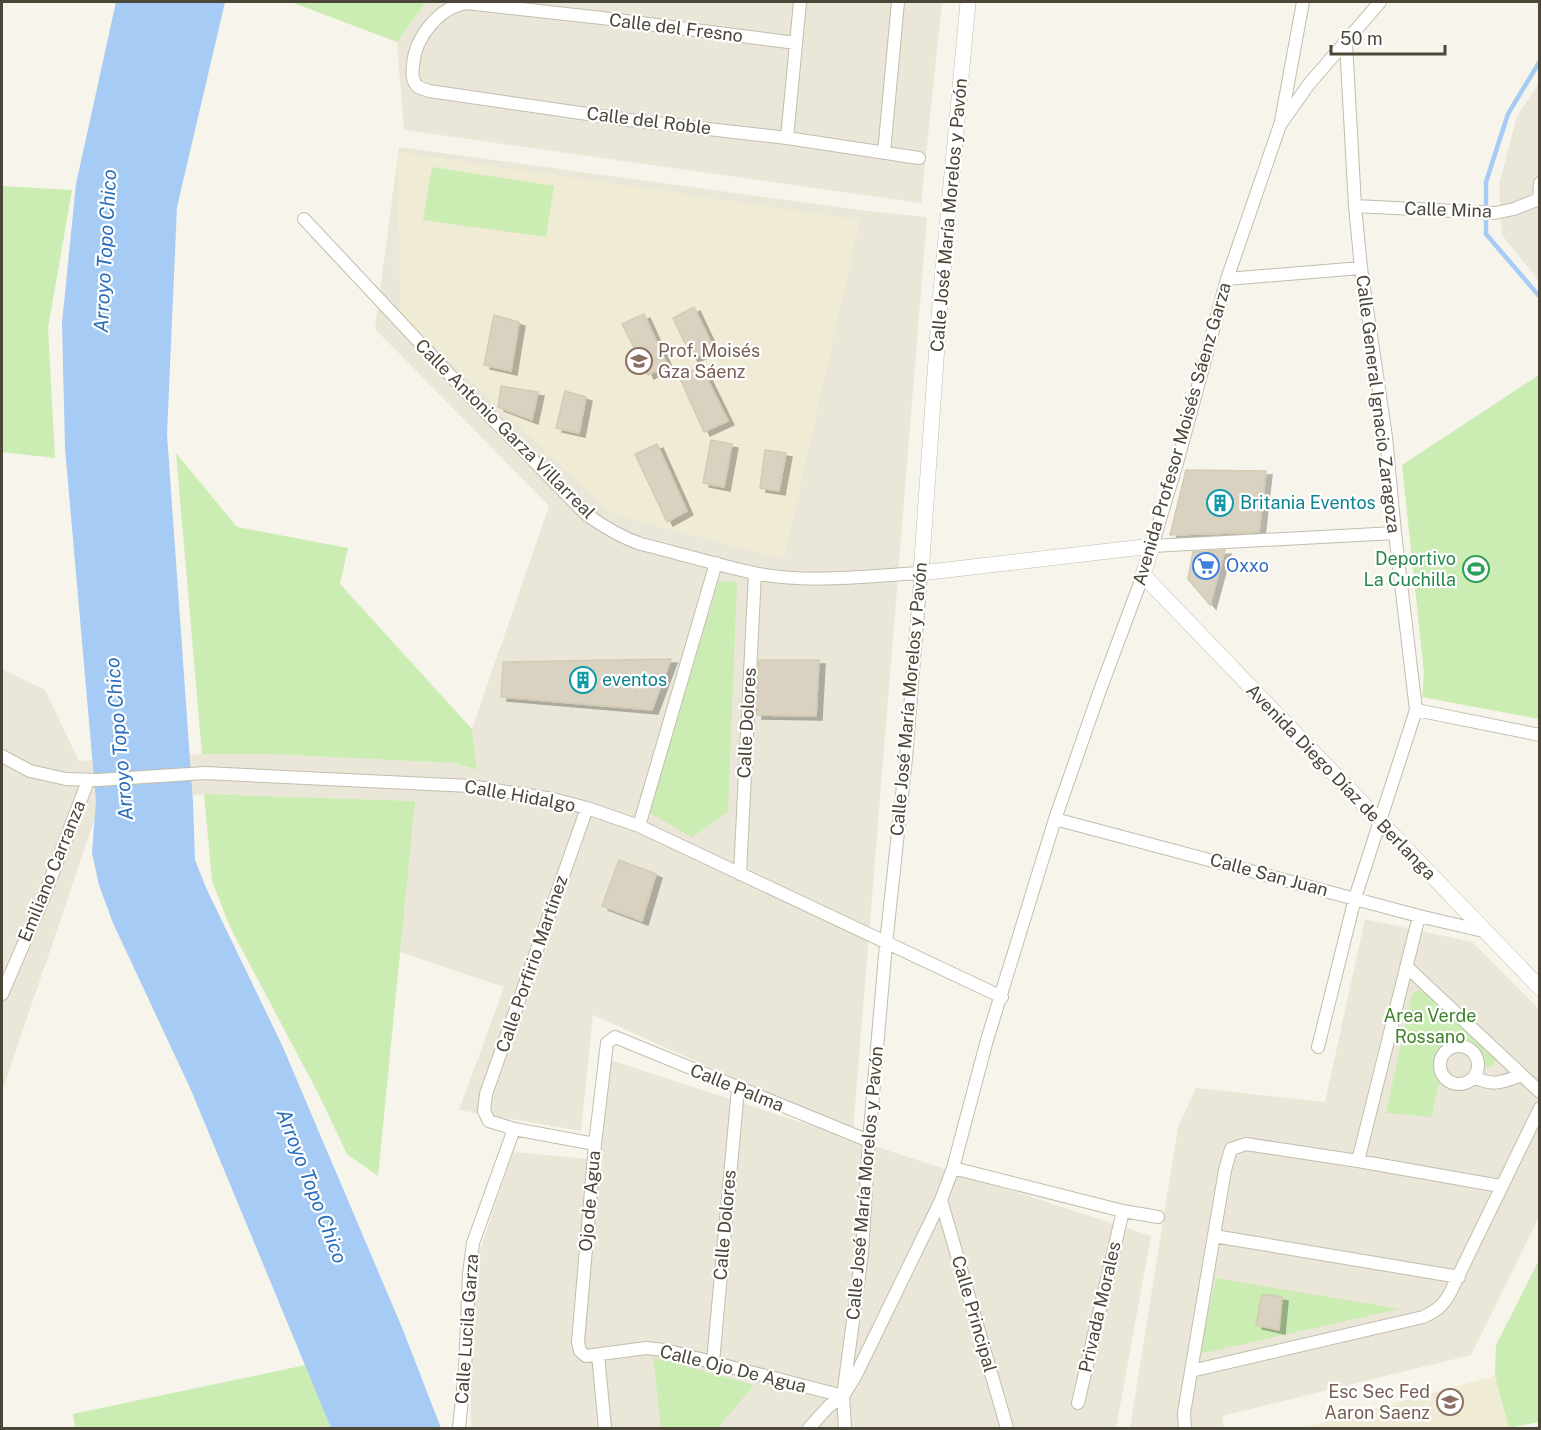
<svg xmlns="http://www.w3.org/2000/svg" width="1541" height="1430" viewBox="0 0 1541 1430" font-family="'Public Sans',sans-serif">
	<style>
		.residential { fill: #eae7d9 }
		.education { fill: #f0ebd4 }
		.green { fill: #cbecb2 }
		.water { fill: #a6cbf5 }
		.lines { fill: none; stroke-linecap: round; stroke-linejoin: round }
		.stream { stroke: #a6cbf5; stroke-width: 4.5 }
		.building { fill: #d9d2c0; stroke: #d4cbb2; stroke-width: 1.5; filter: url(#shadow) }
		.minor-casing { stroke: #c2bdad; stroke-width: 14 }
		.tertiary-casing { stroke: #c2bdad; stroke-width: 16 }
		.minor { stroke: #fff; stroke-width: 12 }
		.tertiary { stroke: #fff; stroke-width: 15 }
		.labels { text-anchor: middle; stroke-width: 4.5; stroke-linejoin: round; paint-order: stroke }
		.street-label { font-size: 18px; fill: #4b4638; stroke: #fff }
		.education-label { font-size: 18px; fill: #785e54; stroke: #fff; text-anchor: start }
		.culture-label { font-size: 18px; fill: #0d838f; stroke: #fff; text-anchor: start }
		.leisure-label { font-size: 18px; fill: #27864d; stroke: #fff; text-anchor: end }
		.shop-label { font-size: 18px; fill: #366cbe; stroke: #fff; text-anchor: start }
		.park-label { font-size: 18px; fill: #3f8227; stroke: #fff }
		.water-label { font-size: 20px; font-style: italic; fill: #2a6ebe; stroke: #fff }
	</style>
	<defs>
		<filter id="shadow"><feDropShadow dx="6" dy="4" stdDeviation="0" flood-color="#0004"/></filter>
	</defs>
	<rect width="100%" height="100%" fill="#f6f4eb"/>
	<!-- residential -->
	<path class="residential" d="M426 2H942L921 203 404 130 397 42Z
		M1539 83V281L1502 235 1499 185 1517 116Z
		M399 147 867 211 927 217 853 1132 593 1015 581 1131 459 1110 504 987 400 952 414 801 204 794 98 809 2 1092V669L45 690 79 761 202 754H266L455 763 476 770 472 729 549 506 375 329Z
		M1365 919 1472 942 1539 1009 1540 1215 1471 1355 1222 1416 1224 1428H1130L1178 1127 1196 1088 1325 1102Z
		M607 1059 1151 1236 1116 1428H471L469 1282 513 1152 600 1160Z"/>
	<!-- education -->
	<path class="education" d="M398 152 860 220 784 559 614 515 400 315Z
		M1495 1376 1509 1428H1303Z"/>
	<!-- green -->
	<path class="green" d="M291 2H426L397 42Z
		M432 167 554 186 546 237 423 220Z
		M2 186 72 190 48 328 55 458 2 452Z
		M1539 375V719L1422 697 1424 673 1402 465Z
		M176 453 237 527 348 548 340 584 472 729 477 770 455 763 266 754H202Z
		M719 581 737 582 728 812 692 837 648 812Z
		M204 794 415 801 378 1176 347 1154 319 1095 230 927 212 881Z
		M1418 990 1428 992 1495 1058 1493 1066 1481 1068C1479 1062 1478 1055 1474 1050 1457 1027 1422 1055 1442 1083L1438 1084 1432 1117 1386 1113 1412 995Z
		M1539 1260V1422L1509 1428 1495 1376 1496 1345Z
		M1216 1278 1399 1309 1199 1354Z
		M653 1357 754 1385 718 1428H661Z
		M306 1365 331 1428H75L73 1414Z"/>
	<!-- water -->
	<path class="water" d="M116 2H225L177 207 167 434 193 803 195 860 207 890 282 1045 403 1330 441 1428H331L191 1090 113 923 99 885 92 853 96 801 65 448 62 323 76 184Z"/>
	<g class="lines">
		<!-- stream -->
		<path class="stream" d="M1540 61 1508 114 1486 182V234L1540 297"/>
	</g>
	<!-- building -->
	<path class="building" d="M694 307 714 349 692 358 673 318Z
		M644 314 667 365 648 375 622 324Z
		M494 315 519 322 511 371 484 365Z
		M701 366 728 421 704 432 679 376Z
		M501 386 538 392 532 420 498 407Z
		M565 391 586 397 579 433 556 428Z
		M711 440 732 444 724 487 703 483Z
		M657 444 687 511 667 522 635 454Z
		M765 450 786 453 779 491 760 488Z
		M1186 470 1266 471 1259 532 1170 535Z
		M1225 550 1210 605 1188 579 1193 552Z
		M671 659 652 710 501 697 503 662Z
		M759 660H819L816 716 756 715Z
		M619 860 656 874 642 921 602 906Z
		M1262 1294 1282 1297 1279 1330 1256 1325Z"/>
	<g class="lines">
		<defs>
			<path id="minor" d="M1380 2 1309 84 1280 125 1227 279 1177 463 1152 546 1395 533
				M796 43 602 18 466 3C438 8 415 38 413 65 412 74 412 81 418 87L429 91 629 120 787 138 919 158
				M1281 121 1303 2
				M787 138 800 2
				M884 153 898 2
				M1539 199 1540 183
				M1355 206 1495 213 1514 209 1539 199
				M304 219 463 389 586 514C604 527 620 537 641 544 679 553 716 565 754 573 808 584 866 576 921 573L906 758 886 944 869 1141 862 1253 843 1396 845 1428
				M1227 279 1361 268
				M1416 710 1540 735
				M2 756 30 771 66 779 98 780 205 773 470 786 553 799 587 808 639 826 1002 997
				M587 808 486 1094 484 1111 489 1121 514 1129 595 1144
				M1055 819 1419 916 1483 931
				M639 826 716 563
				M740 874 755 573
				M1407 967 1540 1092
				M2 994 43 899 88 781
				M1440 1065a19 19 0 1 1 38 0a19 19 0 1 1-38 0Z
				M1318 1047 1355 898 1416 710 1395 533 1386 437 1361 268 1355 206 1346 43
				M1474 1077C1495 1087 1501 1082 1522 1075
				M1358 1161 1419 916
				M953 1168 1123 1211 1158 1217
				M941 1200 1007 1428
				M1214 1236 1459 1277
				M598 1355 605 1428
				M713 1362 738 1089
				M1191 1371 1423 1317C1436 1311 1443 1306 1450 1293L1540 1108
				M843 1396 665 1350 646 1348 586 1356 580 1351 578 1342 595 1144 607 1043 615 1037 869 1141
				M1078 1403 1123 1211
				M459 1428 465 1370 469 1274 473 1243 514 1129
				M809 1428 829 1406 843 1396 856 1375 941 1200 953 1168 987 1040 1055 819 1099 693 1143 575
				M1185 1428 1184 1413 1225 1170 1231 1149 1246 1144 1358 1161 1500 1186"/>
			<path id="tertiary" d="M968 2 940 303 921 573 1152 546 1143 575 1540 988"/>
		</defs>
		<!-- minor casing -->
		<use href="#minor" class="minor-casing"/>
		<!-- tertiary casing -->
		<use href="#tertiary" class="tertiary-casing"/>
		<!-- minor -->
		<use href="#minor" class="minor"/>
		<!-- tertiary -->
		<use href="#tertiary" class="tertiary"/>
	</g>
	<!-- icons -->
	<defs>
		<symbol id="school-ring" viewBox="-11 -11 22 22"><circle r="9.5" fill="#fff" stroke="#8d6e63" stroke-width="1.5"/><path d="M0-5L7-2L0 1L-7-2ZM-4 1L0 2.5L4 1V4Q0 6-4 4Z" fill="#8d6e63"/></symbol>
		<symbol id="building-ring" viewBox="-11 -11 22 22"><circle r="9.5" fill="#fff" stroke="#0f9aa8" stroke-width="1.5"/><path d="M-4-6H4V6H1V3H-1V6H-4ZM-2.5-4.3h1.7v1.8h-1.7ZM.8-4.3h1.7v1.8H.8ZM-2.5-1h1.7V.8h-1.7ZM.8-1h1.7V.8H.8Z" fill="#0f9aa8"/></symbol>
		<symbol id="supermarket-ring" viewBox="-11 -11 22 22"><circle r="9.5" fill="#fff" stroke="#3f7fe0" stroke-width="1.5"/><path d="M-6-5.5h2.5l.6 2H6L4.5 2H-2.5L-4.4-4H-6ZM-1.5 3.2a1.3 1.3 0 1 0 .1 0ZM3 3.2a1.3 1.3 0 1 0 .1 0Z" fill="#3f7fe0"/></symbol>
		<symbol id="stadium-ring" viewBox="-11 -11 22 22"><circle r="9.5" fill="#fff" stroke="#2e9e5b" stroke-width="1.5"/><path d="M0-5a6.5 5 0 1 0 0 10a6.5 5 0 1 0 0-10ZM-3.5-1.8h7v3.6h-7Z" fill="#2e9e5b"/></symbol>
	</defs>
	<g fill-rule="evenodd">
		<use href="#school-ring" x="624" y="346" width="30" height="30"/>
		<use href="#building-ring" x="1205" y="488" width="30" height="30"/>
		<use href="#supermarket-ring" x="1191" y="551" width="30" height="30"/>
		<use href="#stadium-ring" x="1461" y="554" width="30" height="30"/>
		<use href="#building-ring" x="568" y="665" width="30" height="30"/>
		<use href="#school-ring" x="1435" y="1387" width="30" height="30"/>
	</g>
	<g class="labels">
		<!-- street labels -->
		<g class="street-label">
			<text transform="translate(676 28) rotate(7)" y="6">Calle del Fresno</text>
			<text transform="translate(649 121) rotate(7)" y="6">Calle del Roble</text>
			<text transform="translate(1448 210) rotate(2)" y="6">Calle Mina</text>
			<text transform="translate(949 215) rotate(-85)" y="6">Calle José María Morelos y Pavón</text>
			<text transform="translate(1378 404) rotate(83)" y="6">Calle General Ignacio Zaragoza</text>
			<text transform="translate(505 429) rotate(45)" y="6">Calle Antonio Garza Villarreal</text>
			<text transform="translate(1182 434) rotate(-74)" y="6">Avenida Profesor Moisés Sáenz Garza</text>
			<text transform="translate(909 699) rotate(-85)" y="6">Calle José María Morelos y Pavón</text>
			<text transform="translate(747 723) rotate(-87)" y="6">Calle Dolores</text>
			<text transform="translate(1341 782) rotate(46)" y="6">Avenida Diego Díaz de Berlanga</text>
			<text transform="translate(520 796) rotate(10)" y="6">Calle Hidalgo</text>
			<text transform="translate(52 871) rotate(-68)" y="6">Emiliano Carranza</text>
			<text transform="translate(1269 875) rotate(15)" y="6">Calle San Juan</text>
			<text transform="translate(532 964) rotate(-71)" y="6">Calle Porfirio Martínez</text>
			<text transform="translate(737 1088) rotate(22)" y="6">Calle Palma</text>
			<text transform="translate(865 1183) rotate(-85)" y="6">Calle José María Morelos y Pavón</text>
			<text transform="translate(590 1201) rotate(-85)" y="6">Ojo de Agua</text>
			<text transform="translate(725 1225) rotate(-85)" y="6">Calle Dolores</text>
			<text transform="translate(1100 1307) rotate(-77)" y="6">Privada Morales</text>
			<text transform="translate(974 1314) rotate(74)" y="6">Calle Principal</text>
			<text transform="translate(467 1329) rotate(-86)" y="6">Calle Lucila Garza</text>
			<text transform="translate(733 1369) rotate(14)" y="6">Calle Ojo De Agua</text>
		</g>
		<!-- education labels -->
		<g class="education-label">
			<text x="658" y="357">Prof. Moisés<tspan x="658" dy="21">Gza Sáenz</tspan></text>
			<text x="1430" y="1398" text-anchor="end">Esc Sec Fed<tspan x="1430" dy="21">Aaron Saenz</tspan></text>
		</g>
		<!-- culture labels -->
		<g class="culture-label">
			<text x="1240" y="509">Britania Eventos</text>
			<text x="602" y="686">eventos</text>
		</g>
		<!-- leisure labels -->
		<g class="leisure-label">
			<text x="1456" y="565">Deportivo<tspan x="1456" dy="21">La Cuchilla</tspan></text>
		</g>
		<!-- shop labels -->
		<g class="shop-label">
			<text x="1226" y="572">Oxxo</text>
		</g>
		<!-- park labels -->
		<g class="park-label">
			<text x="1430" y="1022">Area Verde<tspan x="1430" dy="21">Rossano</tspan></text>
		</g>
		<!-- water labels -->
		<g class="water-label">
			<text transform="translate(105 251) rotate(-87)" y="7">Arroyo Topo Chico</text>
			<text transform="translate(119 739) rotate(-95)" y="7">Arroyo Topo Chico</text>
			<text transform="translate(312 1186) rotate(69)" y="7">Arroyo Topo Chico</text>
		</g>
	</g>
	<!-- border -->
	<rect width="1541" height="1430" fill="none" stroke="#4b4638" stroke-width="6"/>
	<!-- scale -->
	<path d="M1331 45v9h114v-9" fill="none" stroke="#4b4638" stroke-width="3"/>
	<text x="1340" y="45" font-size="18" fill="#4b4638" stroke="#ffffff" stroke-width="4.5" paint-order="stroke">50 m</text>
</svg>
